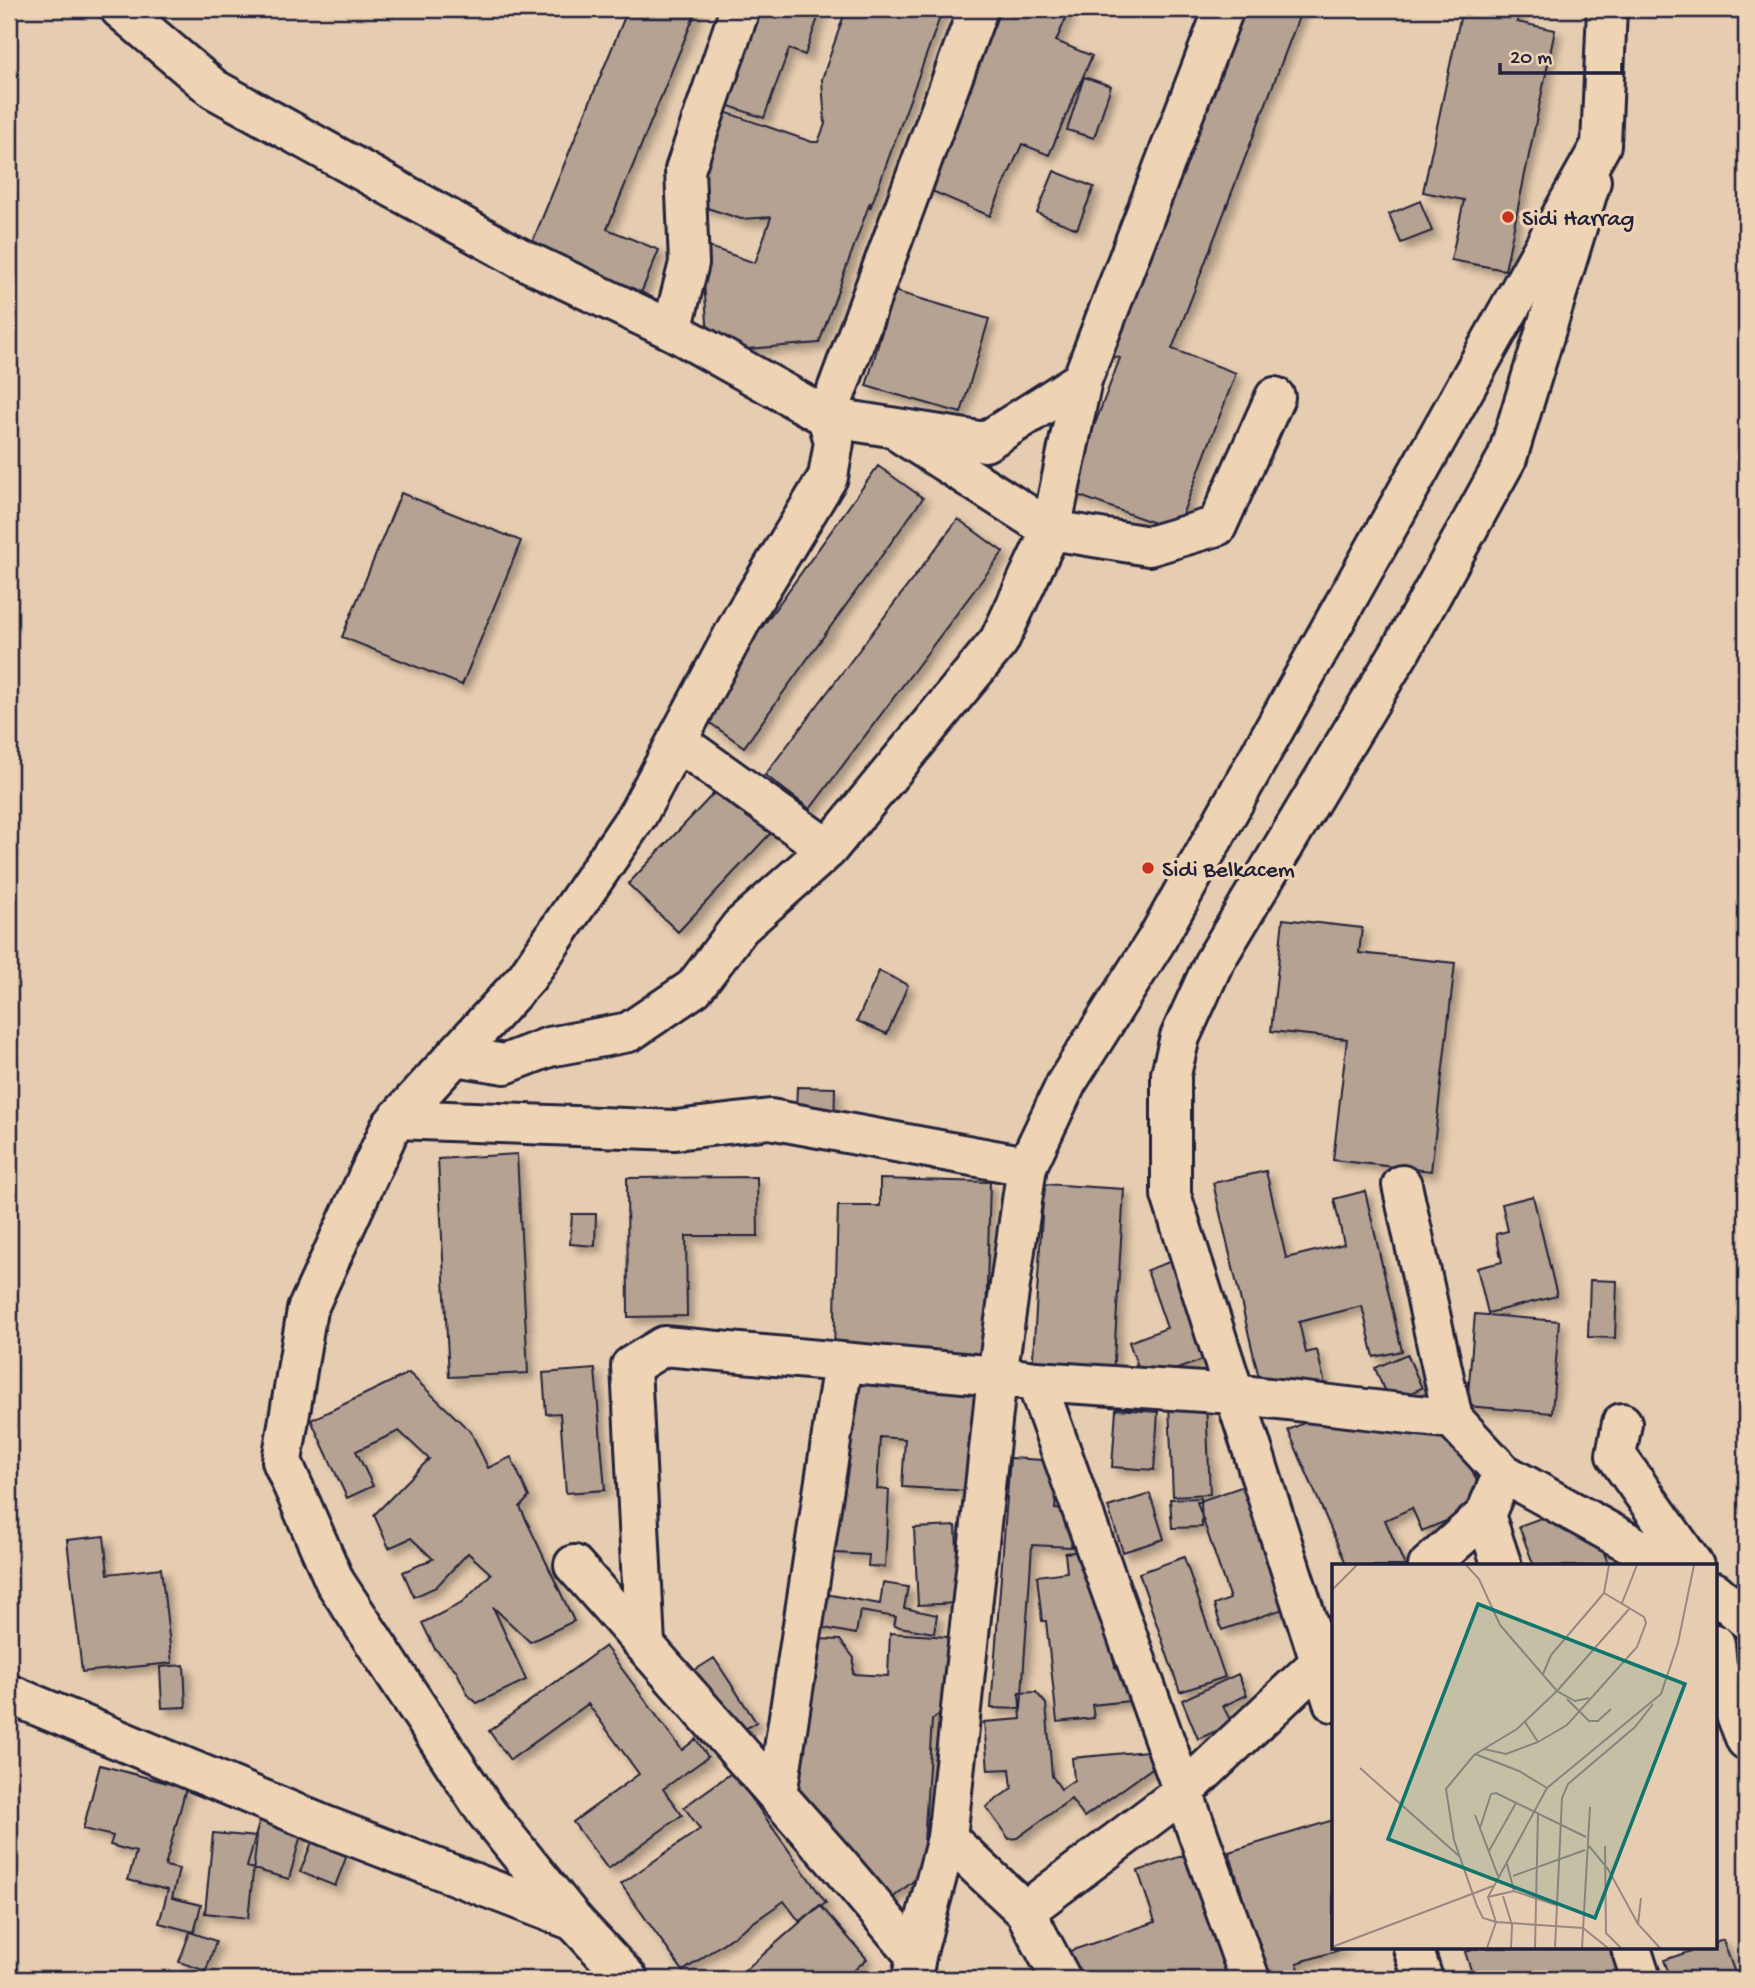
<svg xmlns="http://www.w3.org/2000/svg" width="1755" height="1988" viewBox="0 0 1755 1988" font-family="'Gochi Hand',sans-serif">
	<style>
		.building { fill: #b5a293; stroke: #22223b; stroke-width: 2; filter: url(#shadow) }
		.lines { fill: none; stroke-linecap: round; stroke-linejoin: round }
		.minor-casing { stroke: #22223b; stroke-width: 44 }
		.major-casing { stroke: #22223b; stroke-width: 44 }
		.minor { stroke: #eed3b5; stroke-width: 38 }
		.major { stroke: #eed3b5; stroke-width: 38 }
		.poi-dot { fill: #c8321e; stroke: #eed3b5; stroke-width: 2.5 }
		.labels { text-anchor: middle; stroke-width: 7; stroke-linejoin: round; paint-order: stroke }
		.poi-label { font-size: 24px; fill: #22223b; stroke: #eed3b5; text-anchor: start }
		.inset-road { fill: none; stroke: #988881; stroke-width: 2 }
		.view { fill: #0f766e; fill-opacity: 0.15; stroke: #0f766e; stroke-width: 3.5 }
		.inset-edge { fill: none; stroke: #22223b; stroke-width: 3.5 }
	</style>
	<defs>
		<filter id="shadow"><feDropShadow dx="6" dy="6" stdDeviation="3.5" flood-color="#0004"/></filter>
	</defs>
	<rect width="100%" height="100%" fill="#e6ccb0"/>
	<filter id="ink" filterUnits="userSpaceOnUse"><feTurbulence type="fractalNoise" baseFrequency=".0143" numOctaves="2"/><feDisplacementMap in="SourceGraphic" scale="14" xChannelSelector="R" yChannelSelector="G"/><feConvolveMatrix kernelMatrix="1 2 1 2 8 2 1 2 1" color-interpolation-filters="sRGB"/></filter>
	<g filter="url(#ink)">
		<!-- building -->
		<path class="building" d="M628 9H697L607 229 659 250 638 300 527 255Z
			M756 9H821L805 55 789 49 764 118 723 104Z
			M846 9H943L870 209V202L819 343 747 349 708 335 701 244 755 263 771 217 741 219 692 203 716 109 812 142H818L825 124 822 79Z
			M995 9H1070L1056 41 1092 56 1049 155 1022 144 990 216 918 185Z
			M1231 9H1302L1172 349 1236 373 1176 531 1069 492 1120 358 1100 351Z
			M1462 9H1520L1517 22 1555 30 1505 270 1451 260 1464 200 1423 192Z
			M1084 77 1111 86 1094 138 1067 130Z
			M1054 171 1094 187 1077 229 1037 213Z
			M1420 201 1432 231 1401 243 1389 214Z
			M894 291 989 319 961 413 866 386Z
			M878 466 923 498 744 747 699 715Z
			M401 493 521 541 462 685 342 637Z
			M958 519 1003 552 810 809 765 775Z
			M732 774 782 821 678 932 628 884Z
			M1283 919 1362 928 1359 953 1455 963 1431 1171 1333 1160 1347 1039 1271 1031Z
			M879 971 908 985 887 1034 857 1021Z
			M797 1087 835 1088 834 1131 795 1129Z
			M517 1154 528 1373 449 1377 438 1159Z
			M1266 1171 1286 1258 1344 1244 1334 1199 1365 1191 1402 1351 1374 1357 1362 1306 1299 1322 1306 1353 1317 1350 1325 1385 1264 1399 1213 1183Z
			M757 1177 758 1236H686L687 1316 628 1317 627 1178Z
			M880 1179 990 1182 985 1356 834 1352 838 1206H880Z
			M1044 1184 1124 1189 1112 1393 1031 1389Z
			M1533 1196 1557 1296 1488 1313 1477 1268 1502 1262 1496 1234 1508 1231 1502 1204Z
			M572 1214H596L595 1246 570 1244Z
			M1172 1261 1206 1359 1143 1381 1129 1342 1167 1328 1147 1270Z
			M1590 1280 1617 1281 1615 1338 1588 1337Z
			M1475 1314 1559 1321 1552 1413 1467 1406Z
			M1407 1354 1422 1388 1389 1402 1375 1368Z
			M595 1369 605 1490 566 1493 560 1413 546 1414 543 1373Z
			M409 1373 471 1432 488 1468 511 1457 529 1497 520 1507 574 1621 530 1642 493 1607 526 1680 477 1703 468 1695 456 1670 435 1649 422 1623 462 1603 491 1574 468 1553 436 1587 414 1597 403 1572 433 1559 411 1538 389 1548 374 1515 429 1459 399 1431 356 1451 373 1486 347 1498 311 1420Z
			M829 1379 977 1387 971 1491 902 1487 905 1439 880 1437 877 1489 889 1490 885 1567 868 1566 869 1555 819 1552Z
			M1361 1398 1447 1413 1487 1504 1422 1531 1412 1508 1385 1520 1405 1566H1347L1288 1430Z
			M1206 1403 1210 1494 1173 1496 1169 1405Z
			M1116 1409 1158 1412 1154 1470 1112 1467Z
			M1010 1458 1059 1461 1055 1509 1074 1511 1071 1547 1032 1545 1021 1709 991 1708Z
			M1244 1486 1286 1608 1222 1630 1214 1605 1230 1599 1197 1502Z
			M1150 1494 1164 1539 1123 1552 1108 1507Z
			M1201 1498 1202 1527 1172 1528 1170 1499Z
			M1585 1502 1609 1566H1534L1519 1526Z
			M956 1526 959 1603 918 1605 914 1528Z
			M104 1536 108 1574 161 1568 172 1663 82 1672 67 1540Z
			M1103 1549 1115 1667 1135 1665 1139 1700 1092 1705 1094 1718 1057 1722 1046 1621H1042L1037 1576 1067 1572 1065 1553Z
			M1184 1557 1225 1677 1180 1692 1139 1573Z
			M883 1583 908 1587 904 1608 937 1615 934 1633 894 1626 896 1617 860 1611 856 1634 803 1624 809 1591 880 1604Z
			M890 1633 948 1637 943 1711 932 1720 922 1874 880 1908 788 1809 798 1638 840 1640 854 1658 853 1674 888 1676Z
			M605 1646 682 1750 696 1739 708 1757 663 1789 682 1815 608 1869 573 1822 639 1774 588 1704 510 1760 489 1731Z
			M714 1658 756 1722 723 1743 681 1679Z
			M184 1665 186 1707 162 1708 160 1667Z
			M1238 1674 1247 1695 1223 1706 1232 1724 1198 1739 1182 1700Z
			M1036 1692 1046 1704 1052 1776 1061 1789 1074 1780 1072 1758 1180 1748 1084 1817 1071 1799 1017 1838 1009 1839 986 1807 1012 1788 1010 1769 988 1770 984 1722 1021 1719 1019 1693Z
			M100 1765 186 1788 165 1866 179 1869 172 1898 201 1905 194 1932 159 1923 168 1890 128 1880 136 1852 110 1845 113 1836 83 1829Z
			M733 1772 826 1903 799 1921 784 1901 683 1971 621 1884 700 1829 684 1807Z
			M260 1819 302 1831 289 1879 247 1867Z
			M1333 1820V1948H1346L1297 1963 1302 1979H1268L1229 1852Z
			M213 1833 257 1837 248 1918 205 1913Z
			M312 1842 347 1855 335 1886 300 1872Z
			M1196 1851 1239 1975 1226 1979H1073L1064 1953 1155 1922 1138 1871Z
			M820 1905 867 1959 844 1979H735Z
			M190 1932 216 1941 206 1971 179 1962Z
			M1723 1940 1737 1979H1671L1664 1960 1700 1948H1715V1943Z
			M1479 1948H1628L1638 1979H1474L1465 1952Z"/>
		<g class="lines">
			<defs>
				<path id="minor" d="M978 9 827 417 985 442 1082 380
					M672 330 689 263 685 170 740 9
					M903 435 1051 530 1149 546 1217 526 1275 397
					M677 741 828 849 999 641 1051 530 1082 380 1224 9
					M455 1056 505 1064 549 1047 629 1032 694 988 740 927 828 849
					M397 1119 675 1130 770 1119 1027 1166
					M1402 1185 1453 1419 1503 1473 1485 1515 1502 1566
					M1036 1381 1250 1979
					M1622 1423 1616 1455 1694 1566
					M1503 1473 1671 1566
					M574 1565 838 1864 916 1956
					M1428 1566 1485 1515
					M1715 1592 1746 1619
					M1715 1644 1717 1667 1746 1740
					M645 1645 631 1366 664 1346 997 1376 1036 1381 1234 1394 1453 1419
					M9 1694 326 1826 574 1921
					M1333 1702 1171 1195V1074L1180 1037 1213 964 1401 650 1507 458 1591 181
					M777 1795 843 1363
					M947 1838 1025 1911 1061 1979
					M1025 1911 1183 1792 1333 1650
					M1413 1948 1423 1979
					M1631 1948 1641 1979"/>
				<path id="major" d="M120 9 214 89 520 258 672 330 827 417 834 442 828 477 743 617 638 814 527 977 391 1126 307 1310 282 1461 335 1582 486 1812 574 1921 628 1979
					M912 1979 916 1956 947 1838 997 1376 1027 1166 1067 1082 1156 941 1601 145 1607 9"/>
			</defs>
			<!-- minor casing -->
			<use href="#minor" class="minor-casing"/>
			<!-- major casing -->
			<use href="#major" class="major-casing"/>
			<!-- minor -->
			<use href="#minor" class="minor"/>
			<!-- major -->
			<use href="#major" class="major"/>
		</g>
	</g>
	<!-- markers -->
	<g class="poi-dot">
		<circle cx="1508" cy="217" r="7"/>
		<circle cx="1148" cy="868" r="7"/>
	</g>
	<g class="labels">
		<!-- poi labels -->
		<g class="poi-label">
			<text x="1522" y="225">Sidi Harrag</text>
			<text x="1162" y="876">Sidi Belkacem</text>
		</g>
	</g>
	<!-- overview -->
	<g transform="translate(1332 1564)">
		<rect width="385" height="385" fill="#e6ccb0"/>
		<path class="inset-road" d="M134 1 147 15 168 61 225 127 185 165 142 191 114 225 122 276 145 342 151 354 164 358M0 26 25 1M290 39 305 1M211 110 219 91 272 29 277 1M257 134 243 137 225 127 298 44M235 135 257 157H266L279 145M193 158 206 178 235 161 305 83 314 59 312 53 272 29M152 185 174 190 206 178M143 190 187 207 215 224M28 204 127 292M143 251 166 312M148 264 159 230 164 229 254 273M257 282 276 305 306 360M273 282 274 369 289 384M157 287 184 239M181 312 253 286M182 327 224 341M171 332 180 361 179 384M156 333 182 327 175 300M309 334 306 360 328 384M164 358 251 364 276 384M0 383 161 322M155 384 164 358 156 333 215 224 329 130 346 79 362 1M203 384 206 250M223 384 230 234 236 220 303 163 321 140M250 384 258 243"/>
		<path class="view" d="M146 40 353 120 263 354 56 275Z"/>
		<rect width="385" height="385" class="inset-edge"/>
	</g>
	<!-- margin -->
	<rect width="1755" height="1988" fill="none" stroke="#eed3b5" stroke-width="35"/>
	<rect x="18" y="18" width="1720" height="1953" fill="none" stroke="#22223b" stroke-width="2.5" filter="url(#ink)"/>
	<!-- scale -->
	<path d="M1500 63v10h122v-10" fill="none" stroke="#22223b" stroke-width="3.5"/>
	<text x="1510" y="63" font-size="21" fill="#22223b" stroke="#eed3b5" stroke-width="5" paint-order="stroke">20 m</text>
</svg>
